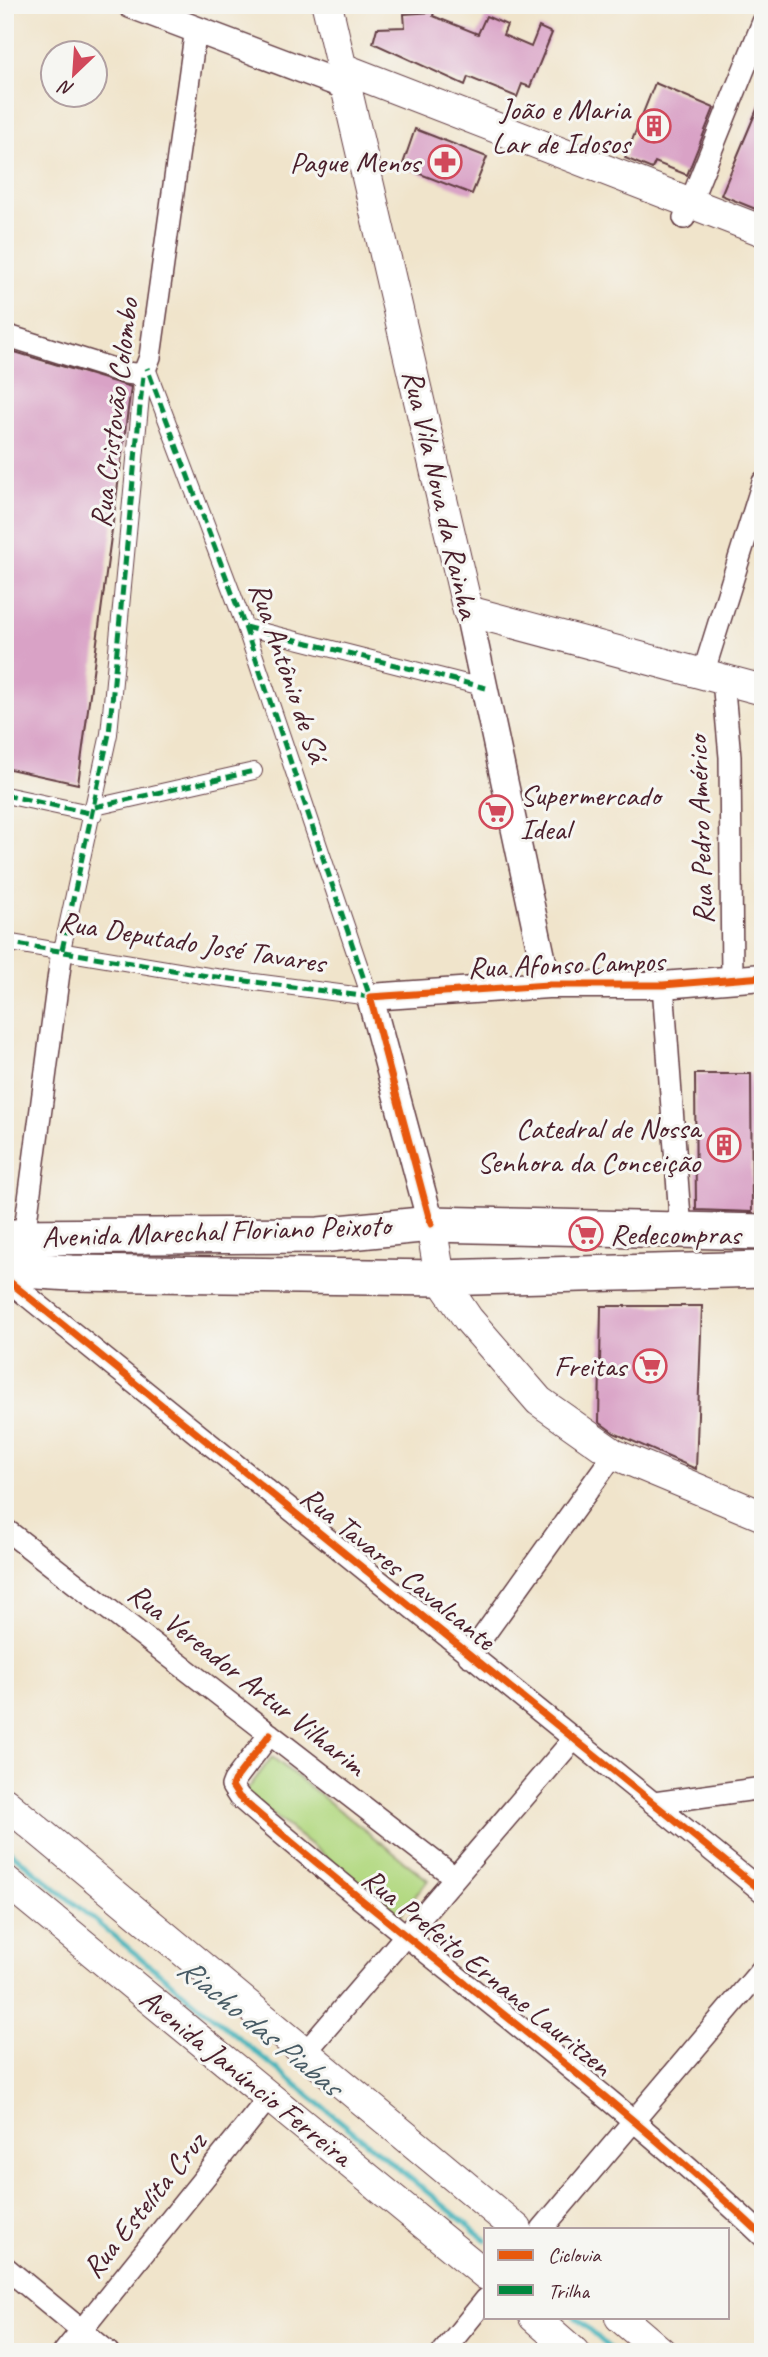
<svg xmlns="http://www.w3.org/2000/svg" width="768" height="2357" viewBox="0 0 768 2357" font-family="Caveat,sans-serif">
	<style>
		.green { fill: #b3d982; stroke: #7e7c56; stroke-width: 2 }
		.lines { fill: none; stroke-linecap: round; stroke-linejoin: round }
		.stream { stroke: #44b4bb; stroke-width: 5 }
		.building { fill: #d9a2c6 }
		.pedestrian-casing { stroke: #633d43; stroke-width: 18 }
		.minor-casing { stroke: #633d43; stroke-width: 24 }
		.tertiary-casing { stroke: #633d43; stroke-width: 29 }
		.secondary-casing { stroke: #633d43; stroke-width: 32 }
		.primary-casing { stroke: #633d43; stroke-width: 38 }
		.pedestrian { stroke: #fff; stroke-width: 16 }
		.minor { stroke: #fff; stroke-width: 21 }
		.tertiary { stroke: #fff; stroke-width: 26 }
		.secondary { stroke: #fff; stroke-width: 30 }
		.primary { stroke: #fff; stroke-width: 35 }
		.quiet { stroke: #00873e; stroke-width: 5; stroke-dasharray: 10 5; stroke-linecap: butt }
		.cycleway-casing { stroke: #f6f6f2; stroke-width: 11 }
		.cycleway { stroke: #e8590c; stroke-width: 7 }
		.labels { text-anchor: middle; stroke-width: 6; stroke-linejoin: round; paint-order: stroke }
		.poi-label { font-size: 30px; fill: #4a1f2b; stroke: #f6f6f2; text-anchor: end }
		.street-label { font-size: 30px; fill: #4a1f2b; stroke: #f6f6f2 }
		.water-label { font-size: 32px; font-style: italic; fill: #485b65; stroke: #f6f6f2 }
	</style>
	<rect width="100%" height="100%" fill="#f6f6f2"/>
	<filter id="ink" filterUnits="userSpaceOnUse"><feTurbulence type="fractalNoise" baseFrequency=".0143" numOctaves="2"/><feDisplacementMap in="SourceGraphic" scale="14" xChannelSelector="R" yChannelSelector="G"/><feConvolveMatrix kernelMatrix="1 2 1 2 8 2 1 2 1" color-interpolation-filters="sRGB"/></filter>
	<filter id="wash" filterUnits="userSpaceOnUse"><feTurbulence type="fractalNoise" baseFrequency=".00686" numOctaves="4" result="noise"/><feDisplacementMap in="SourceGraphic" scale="28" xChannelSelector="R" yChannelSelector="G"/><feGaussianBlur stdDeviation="1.57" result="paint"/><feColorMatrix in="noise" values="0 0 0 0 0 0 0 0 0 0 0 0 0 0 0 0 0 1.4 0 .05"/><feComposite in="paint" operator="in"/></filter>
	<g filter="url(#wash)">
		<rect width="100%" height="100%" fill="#f0e4cb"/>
		<!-- green -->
		<path class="green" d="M272 1757 428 1880 400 1915 245 1793Z"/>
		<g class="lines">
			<!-- stream -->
			<path class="stream" d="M5 1847 486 2240
				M575 2317 614 2352"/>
		</g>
		<g id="blocks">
			<!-- building -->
			<path class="building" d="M434 12 433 16 478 34 486 16 507 25 503 35 531 47 539 27 552 33 530 87 522 84 517 97 468 77 465 85 373 43 377 28 405 27 404 14Z
				M655 83 714 108 687 175 655 162 652 169 625 158Z
				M763 95V212L721 195Z
				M415 129 487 157 472 194 402 167Z
				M5 349 131 387 78 784 5 768Z
				M695 1074H751L752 1212 696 1210Z
				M601 1306H702L696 1469 614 1433 599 1422Z"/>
		</g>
	</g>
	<g filter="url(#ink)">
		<use href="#blocks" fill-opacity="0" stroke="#633d43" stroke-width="2"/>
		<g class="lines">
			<defs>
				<path id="pedestrian" d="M245 627 486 688
					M5 795 94 814
					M95 807 254 771
					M5 942 208 976 370 997 245 627 147 368
					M62 950 109 734 143 375"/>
				<path id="minor" d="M684 218 763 22
					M5 335 126 373 143 375 150 357 196 28
					M703 674 763 482
					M723 680 730 757 732 979
					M663 985 681 1231
					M24 1237 62 950
					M5 1278 763 1892
					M5 1529 453 1876
					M469 1656 614 1454
					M270 1734 234 1781 232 1786 239 1797C411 1947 597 2079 763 2236
					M654 1803 763 1788
					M304 2054 572 1741
					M542 2229 763 1968
					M5 2267 108 2352
					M64 2352 270 2096
					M443 2352 486 2299"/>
				<path id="tertiary" d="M131 5 348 87
					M468 611 548 985
					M431 1224 370 997 548 985H663L763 977"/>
				<path id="secondary" d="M327 5 468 611 763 690
					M342 68 763 231
					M431 1224 440 1278 468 1319 539 1401 614 1454 763 1516
					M5 1803 517 2229
					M5 1880 486 2275
					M534 2317 574 2352
					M620 2317 661 2352"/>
				<path id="primary" d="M5 1237 319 1235 431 1224 763 1232
					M5 1269 71 1273 440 1278 763 1269"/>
			</defs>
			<!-- pedestrian casing -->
			<use href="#pedestrian" class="pedestrian-casing"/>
			<!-- minor casing -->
			<use href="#minor" class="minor-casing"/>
			<!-- tertiary casing -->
			<use href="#tertiary" class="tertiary-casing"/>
			<!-- secondary casing -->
			<use href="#secondary" class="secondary-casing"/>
			<!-- primary casing -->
			<use href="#primary" class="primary-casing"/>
			<!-- pedestrian -->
			<use href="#pedestrian" class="pedestrian"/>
			<!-- minor -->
			<use href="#minor" class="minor"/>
			<!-- tertiary -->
			<use href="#tertiary" class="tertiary"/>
			<!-- secondary -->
			<use href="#secondary" class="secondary"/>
			<!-- primary -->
			<use href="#primary" class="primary"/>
			<!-- quiet -->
			<path class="quiet" d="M245 627 486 688
				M5 795 94 814
				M95 807 254 771
				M5 942 208 976 370 997 245 627 147 368
				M62 950 109 734 143 375"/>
			<defs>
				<path id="cycleway" d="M431 1224 370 997 548 985H663L763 977
					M5 1278 763 1892
					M270 1734 234 1781 232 1786 239 1797C411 1947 597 2079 763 2236"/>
			</defs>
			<!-- cycleway casing -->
			<use href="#cycleway" class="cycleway-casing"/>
			<!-- cycleway -->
			<use href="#cycleway" class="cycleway"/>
		</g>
	</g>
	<!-- icons -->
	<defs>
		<symbol id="building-ring" viewBox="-11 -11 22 22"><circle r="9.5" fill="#f6f6f2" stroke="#d1495b" stroke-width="1.5"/><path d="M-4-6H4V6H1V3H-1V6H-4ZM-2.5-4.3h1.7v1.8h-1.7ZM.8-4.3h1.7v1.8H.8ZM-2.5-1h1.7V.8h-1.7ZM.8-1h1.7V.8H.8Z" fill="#d1495b"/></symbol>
		<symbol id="pharmacy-ring" viewBox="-11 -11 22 22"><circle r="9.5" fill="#f6f6f2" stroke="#d1495b" stroke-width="1.5"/><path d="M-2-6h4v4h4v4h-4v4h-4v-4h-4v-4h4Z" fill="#d1495b"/></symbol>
		<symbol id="supermarket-ring" viewBox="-11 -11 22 22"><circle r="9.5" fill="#f6f6f2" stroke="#d1495b" stroke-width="1.5"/><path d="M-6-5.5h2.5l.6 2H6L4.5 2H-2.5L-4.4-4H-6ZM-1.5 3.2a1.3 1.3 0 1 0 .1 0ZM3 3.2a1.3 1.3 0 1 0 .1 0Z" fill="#d1495b"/></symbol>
	</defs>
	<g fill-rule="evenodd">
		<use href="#building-ring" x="635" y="107" width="38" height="38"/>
		<use href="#pharmacy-ring" x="426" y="143" width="38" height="38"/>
		<use href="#supermarket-ring" x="477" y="793" width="38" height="38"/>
		<use href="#building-ring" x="705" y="1126" width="38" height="38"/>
		<use href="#supermarket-ring" x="567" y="1215" width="38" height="38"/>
		<use href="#supermarket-ring" x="631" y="1347" width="38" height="38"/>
	</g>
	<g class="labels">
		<!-- poi labels -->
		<g class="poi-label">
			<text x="630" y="119">João e Maria<tspan x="630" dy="34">Lar de Idosos</tspan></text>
			<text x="420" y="172">Pague Menos</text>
			<text x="520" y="805" text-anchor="start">Supermercado<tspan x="520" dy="34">Ideal</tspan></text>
			<text x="700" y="1138">Catedral de Nossa<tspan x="700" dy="34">Senhora da Conceição</tspan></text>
			<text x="610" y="1244" text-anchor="start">Redecompras</text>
			<text x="626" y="1376">Freitas</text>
		</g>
		<!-- street labels -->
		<g class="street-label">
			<text transform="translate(114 413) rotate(-83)" y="10">Rua Cristovão Colombo</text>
			<text transform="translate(441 494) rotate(77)" y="10">Rua Vila Nova da Rainha</text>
			<text transform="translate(289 672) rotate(71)" y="10">Rua Antônio de Sá</text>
			<text transform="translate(700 830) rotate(-92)" y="10">Rua Pedro Américo</text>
			<text transform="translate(192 942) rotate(9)" y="10">Rua Deputado José Tavares</text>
			<text transform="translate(566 964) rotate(-2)" y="10">Rua Afonso Campos</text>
			<text transform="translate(216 1231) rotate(-2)" y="10">Avenida Marechal Floriano Peixoto</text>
			<text transform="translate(398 1568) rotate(39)" y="10">Rua Tavares Cavalcante</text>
			<text transform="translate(247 1679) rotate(38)" y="10">Rua Vereador Artur Vilharim</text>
			<text transform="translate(487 1972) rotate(39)" y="10">Rua Prefeito Ernane Lauritzen</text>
			<text transform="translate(246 2077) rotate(39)" y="10">Avenida Janúncio Ferreira</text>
			<text transform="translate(144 2205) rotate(-51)" y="10">Rua Estelita Cruz</text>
		</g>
		<!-- water labels -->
		<g class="water-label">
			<text transform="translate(260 2026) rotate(39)" y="11">Riacho das Piabas</text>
		</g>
	</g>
	<!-- margin -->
	<rect width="768" height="2357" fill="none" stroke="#f6f6f2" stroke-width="28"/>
	<!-- legend -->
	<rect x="484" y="2228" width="245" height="91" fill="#f6f6f2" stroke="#b1a0a2" stroke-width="2"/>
	<rect x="498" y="2250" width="35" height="10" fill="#e8590c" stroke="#b1a0a2" stroke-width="2"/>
	<text x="548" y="2262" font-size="21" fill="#4a1f2b">Ciclovia</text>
	<rect x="498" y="2285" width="35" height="10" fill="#00873e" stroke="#b1a0a2" stroke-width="2"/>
	<text x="548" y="2298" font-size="21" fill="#4a1f2b">Trilha</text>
	<!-- north arrow -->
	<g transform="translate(74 74) rotate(205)"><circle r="33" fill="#f6f6f2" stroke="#b1a0a2" stroke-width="2"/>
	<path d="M0-5L12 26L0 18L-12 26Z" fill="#d1495b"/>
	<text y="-10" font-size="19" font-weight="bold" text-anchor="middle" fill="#4a1f2b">N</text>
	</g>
</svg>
